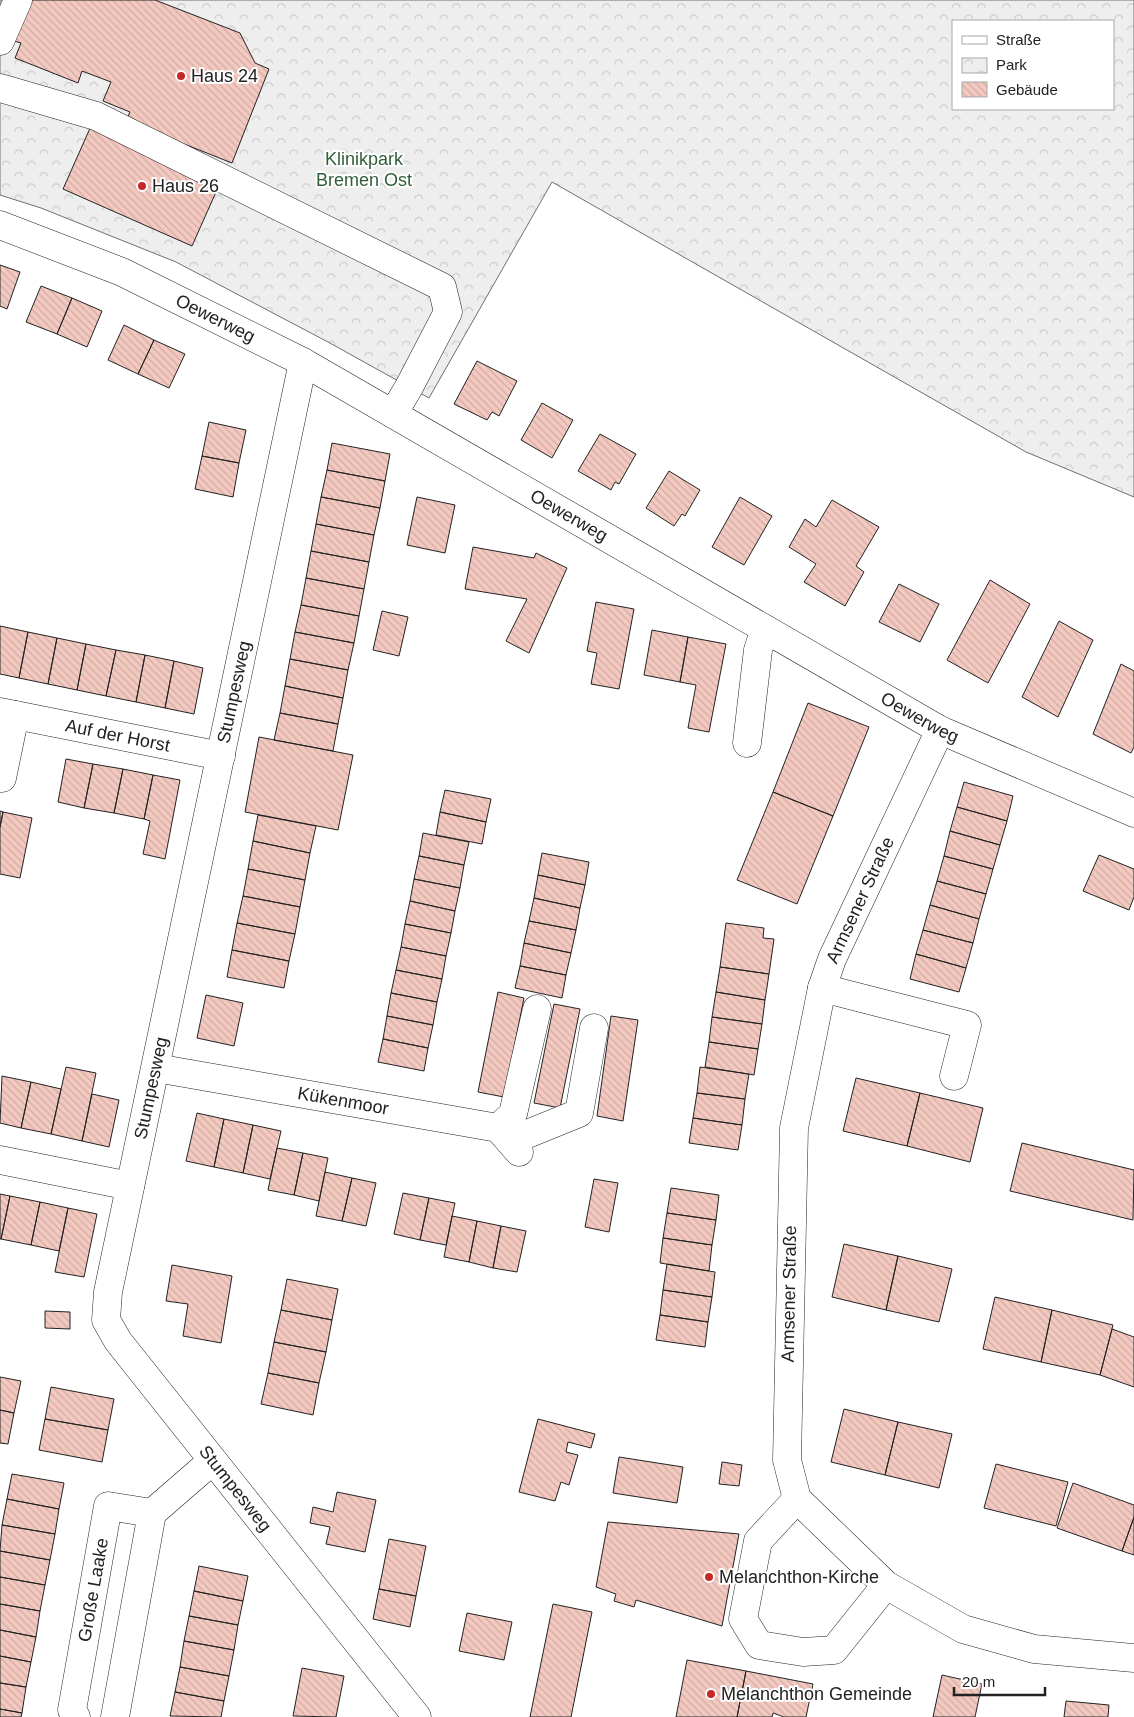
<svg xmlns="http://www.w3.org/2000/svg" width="1134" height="1717" viewBox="0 0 1134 1717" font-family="Helvetica,sans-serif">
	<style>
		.park { fill: url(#park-crowns); stroke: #6f6f6f; fill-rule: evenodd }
		.building { fill: url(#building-back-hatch); stroke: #222 }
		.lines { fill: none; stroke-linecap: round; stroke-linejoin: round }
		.minor-casing { stroke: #222; stroke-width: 29 }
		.minor { stroke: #fff; stroke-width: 28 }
		.poi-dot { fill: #c62828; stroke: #fff; stroke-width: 2 }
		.labels { text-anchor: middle; stroke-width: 4; stroke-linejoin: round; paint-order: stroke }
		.poi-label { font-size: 18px; fill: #222; stroke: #fff; text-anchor: start }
		.park-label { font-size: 18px; fill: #2f5e38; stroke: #fff }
		.street-label { font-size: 18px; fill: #222; stroke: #fff }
	</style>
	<defs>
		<pattern id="park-crowns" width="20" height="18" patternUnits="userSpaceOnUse" patternTransform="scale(1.25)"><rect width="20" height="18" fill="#eee"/><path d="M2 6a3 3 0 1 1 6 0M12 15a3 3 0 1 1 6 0" fill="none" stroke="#ccc"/></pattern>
		<pattern id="building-back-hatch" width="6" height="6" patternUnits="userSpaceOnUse" patternTransform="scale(1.25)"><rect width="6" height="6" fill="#f3c9c0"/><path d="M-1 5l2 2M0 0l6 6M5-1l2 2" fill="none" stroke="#d0aca5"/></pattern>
	</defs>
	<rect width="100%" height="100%" fill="#fff"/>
	<!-- park -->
	<path class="park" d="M0 0H1134V497L1026 452 552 182 429 398 328 342 176 262 41 208 0 195ZM953 21H1113V109H953Z"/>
	<!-- building -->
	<path class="building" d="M30 0H155L240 33 255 63 269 69 232 163 126 121 130 112 103 101 111 82 82 71 78 83 15 58 21 43 14 41Z
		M91 126 220 183 192 246 63 189Z
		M0 265 20 272 7 309 0 306Z
		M41 286 72 298 57 334 26 322Z
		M72 298 102 311 87 347 57 334Z
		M124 325 154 340 138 374 108 360Z
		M154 340 185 354 169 388 138 374Z
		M477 361 517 381 499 416 492 412 487 420 454 404Z
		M542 403 573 420 552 458 521 440Z
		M209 422 246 430 239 463 202 456Z
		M600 434 636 454 619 484 615 482 611 490 578 471Z
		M332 443 390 454 385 481 327 470Z
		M202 456 239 463 233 497 195 489Z
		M327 470 385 481 380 508 321 497Z
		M669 471 700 490 685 516 682 514 674 526 646 508Z
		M321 497 380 508 374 535 316 524Z
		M417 497 455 505 445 553 407 545Z
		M740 497 772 516 744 565 712 547Z
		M832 500 879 527 856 566 864 572 845 606 804 582 816 564 789 547 805 519 816 527Z
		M316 524 374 535 369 562 311 551Z
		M473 547 534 558 536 553 567 568 529 653 506 641 527 599 465 589Z
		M311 551 369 562 364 589 306 578Z
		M306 578 364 589 359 616 301 605Z
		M990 580 1030 604 988 683 947 660Z
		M899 584 939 604 920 642 879 622Z
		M596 602 634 609 619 689 591 684 597 653 587 651Z
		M301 605 359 616 354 643 295 632Z
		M382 611 408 617 399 656 373 650Z
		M1059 621 1093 640 1058 717 1022 697Z
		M0 626 28 632 19 678 0 674Z
		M652 630 688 637 680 682 644 675Z
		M28 632 57 638 48 684 19 678Z
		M295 632 354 643 348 670 290 659Z
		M688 637 726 644 709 732 688 728 696 685 680 682Z
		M57 638 86 644 77 690 48 684Z
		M86 644 116 650 106 696 77 690Z
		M116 650 145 655 136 702 106 696Z
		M145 655 174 661 165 708 136 702Z
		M290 659 348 670 343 698 285 686Z
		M174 661 203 668 194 714 165 708Z
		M1121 664 1134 671V747L1131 753 1093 734Z
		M285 686 343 698 338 724 280 713Z
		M808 703 869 727 833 816 773 792Z
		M280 713 338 724 333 751 274 740Z
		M259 737 353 755 338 830 245 812Z
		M66 759 93 764 84 808 58 802Z
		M93 764 123 769 114 813 84 808Z
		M123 769 153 775 144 819 114 813Z
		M153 775 180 780 165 859 143 854 150 821 144 819Z
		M964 782 1013 796 1007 821 957 807Z
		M445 790 491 799 486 822 440 812Z
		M773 792 833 816 797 904 737 880Z
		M957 807 1007 821 1000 845 950 831Z
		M0 811 3 812 0 827Z
		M3 812 32 818 20 878 0 874V827Z
		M440 812 486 822 482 844 436 835Z
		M258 815 316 826 310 853 253 841Z
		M950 831 1000 845 993 869 944 856Z
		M423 833 469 842 464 865 419 856Z
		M253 841 310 853 305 880 248 869Z
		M542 853 589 862 585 885 538 875Z
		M1099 855 1134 869V897L1129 910 1083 891Z
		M419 856 464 865 460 888 414 879Z
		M944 856 993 869 986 894 937 881Z
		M248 869 305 880 300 907 243 896Z
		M538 875 585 885 580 908 534 898Z
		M414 879 460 888 455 911 410 901Z
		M937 881 986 894 979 919 930 905Z
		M243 896 300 907 295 934 237 923Z
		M534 898 580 908 576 930 529 921Z
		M410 901 455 911 451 933 405 924Z
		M930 905 979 919 973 943 923 930Z
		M529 921 576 930 571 953 524 943Z
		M237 923 295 934 289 961 232 950Z
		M726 923 764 928 763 938 774 939 769 974 720 967Z
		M405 924 451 933 446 956 401 947Z
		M923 930 973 943 966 968 916 954Z
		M524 943 571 953 566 975 520 966Z
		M401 947 446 956 442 979 396 970Z
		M232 950 289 961 284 988 227 977Z
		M916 954 966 968 959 992 910 979Z
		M520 966 566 975 562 998 515 988Z
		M720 967 769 974 765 1000 716 992Z
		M396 970 442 979 437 1002 391 993Z
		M498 992 524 998 504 1097 478 1092Z
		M716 992 765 1000 762 1024 712 1017Z
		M391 993 437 1002 433 1025 387 1016Z
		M206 995 243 1003 234 1046 197 1038Z
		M554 1004 580 1009 560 1108 534 1103Z
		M387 1016 433 1025 428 1048 383 1039Z
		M611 1016 638 1020 623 1121 597 1116Z
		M712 1017 762 1024 758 1049 709 1042Z
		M383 1039 428 1048 424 1071 378 1062Z
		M709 1042 758 1049 754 1075 705 1067Z
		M66 1067 96 1073 82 1141 51 1134Z
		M700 1067 749 1074 745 1099 697 1093Z
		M2 1076 31 1082 21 1128 0 1123Z
		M856 1078 920 1093 907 1146 843 1131Z
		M31 1082 61 1089 51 1134 21 1128Z
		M697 1093 745 1099 742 1125 693 1118Z
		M920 1093 983 1108 970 1162 907 1146Z
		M92 1094 119 1100 109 1147 82 1141Z
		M197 1113 224 1119 214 1167 186 1161Z
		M693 1118 742 1125 738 1150 689 1143Z
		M224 1119 253 1125 243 1173 214 1167Z
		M253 1125 281 1131 270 1179 243 1173Z
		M1022 1143 1134 1170 1133 1220 1010 1191Z
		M277 1148 303 1153 294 1195 268 1190Z
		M303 1153 328 1158 319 1201 294 1195Z
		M325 1172 352 1178 342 1221 316 1216Z
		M352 1178 376 1183 366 1226 342 1221Z
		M594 1179 618 1183 609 1232 585 1227Z
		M671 1188 719 1195 716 1220 667 1213Z
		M403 1193 429 1198 420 1240 394 1234Z
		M0 1194 10 1196 1 1239H0Z
		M10 1196 40 1202 31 1245 1 1239Z
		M429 1198 455 1203 446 1245 420 1240Z
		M40 1202 68 1208 59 1251 31 1245Z
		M68 1208 97 1214 84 1277 55 1272Z
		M667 1213 716 1220 712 1245 663 1238Z
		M452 1216 477 1221 469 1262 444 1257Z
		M477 1221 501 1226 493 1268 469 1262Z
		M501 1226 526 1231 517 1272 493 1268Z
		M663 1238 712 1245 709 1271 660 1263Z
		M844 1244 898 1256 886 1310 832 1297Z
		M898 1256 952 1269 939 1322 886 1310Z
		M667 1264 715 1272 712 1297 663 1290Z
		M172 1265 232 1276 221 1343 183 1336 188 1304 166 1301Z
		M287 1279 338 1289 332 1320 281 1310Z
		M663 1290 712 1297 708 1322 660 1315Z
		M995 1297 1052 1310 1041 1362 983 1349Z
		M281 1310 332 1320 326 1352 274 1342Z
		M1052 1310 1113 1325 1100 1375 1041 1362Z
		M45 1311 70 1312V1329L45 1328Z
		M660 1315 708 1322 705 1347 656 1340Z
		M1112 1329 1134 1337V1387L1100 1375Z
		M274 1342 326 1352 319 1383 268 1373Z
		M268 1373 319 1383 313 1415 261 1404Z
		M0 1377 21 1381 14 1413 0 1410Z
		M51 1387 114 1399 108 1430 45 1419Z
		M844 1409 898 1422 885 1475 831 1462Z
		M0 1410 14 1413 8 1444 0 1443Z
		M45 1419 108 1430 102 1462 39 1450Z
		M538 1419 595 1434 591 1448 568 1442 566 1452 578 1455 569 1485 561 1482 555 1501 519 1492Z
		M898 1422 952 1434 939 1488 885 1475Z
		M619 1457 683 1467 677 1503 613 1493Z
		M722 1462 742 1465 739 1486 719 1484Z
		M996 1464 1068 1482 1056 1526 984 1508Z
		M12 1474 64 1483 59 1509 7 1499Z
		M1073 1483 1134 1505V1517L1122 1551 1057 1528Z
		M337 1492 376 1500 365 1552 326 1544 330 1527 310 1523 313 1507 333 1512Z
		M7 1499 59 1509 55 1534 2 1525Z
		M1134 1517V1555L1122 1551Z
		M608 1522 739 1534 722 1626 636 1600 634 1607 614 1601 616 1594 596 1587Z
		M2 1525 55 1534 50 1560 0 1551Z
		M389 1539 426 1546 416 1596 379 1589Z
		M0 1551 50 1560 45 1585 0 1577Z
		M199 1566 248 1576 243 1601 194 1591Z
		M0 1577 45 1585 40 1611 0 1604Z
		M379 1589 416 1596 410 1627 373 1619Z
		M194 1591 243 1601 238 1625 189 1616Z
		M0 1604 40 1611 36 1637 0 1630Z
		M553 1604 592 1612 571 1717H530Z
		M467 1613 512 1622 504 1660 459 1651Z
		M189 1616 238 1625 234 1650 184 1641Z
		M0 1630 36 1637 31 1662 0 1656Z
		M184 1641 234 1650 229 1676 180 1667Z
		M0 1656 31 1662 26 1687 0 1683Z
		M687 1660 746 1671 737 1717H676Z
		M180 1667 229 1676 224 1701 175 1692Z
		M302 1668 344 1676 336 1717 293 1716Z
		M746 1671 813 1684 806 1717H784L773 1713 772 1717H737Z
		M942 1675 982 1684 975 1717H933Z
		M0 1683 26 1687 22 1713 0 1709Z
		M175 1692 224 1701 221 1717 170 1716Z
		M1066 1701 1109 1705 1108 1717H1064Z
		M0 1709 22 1713 21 1717H0Z"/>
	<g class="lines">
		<defs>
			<g id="minor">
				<path d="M0 41 18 0"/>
				<path d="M0 88 96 116 442 287 448 312 409 387 393 414"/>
				<path id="s1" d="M0 225 122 272 303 362 940 730 1134 813"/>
				<path id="s2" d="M303 362 108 1292 106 1320 118 1341 417 1717"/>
				<path id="s3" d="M0 712 221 756"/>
				<path d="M940 730 832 959 822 988 794 1128 787 1460 797 1499 886 1585 963 1629 1034 1649 1134 1658"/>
				<path d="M747 743 758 650 765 629"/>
				<path d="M0 777 2 778 15 715"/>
				<path d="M822 988 967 1025 954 1076"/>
				<path id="s4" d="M156 1068 498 1128 519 1152"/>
				<path d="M498 1128 513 1114 537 1009"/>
				<path d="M510 1141 579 1113 594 1028"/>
				<path d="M0 1160 130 1186"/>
				<path d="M797 1499 758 1541 743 1619 759 1645 803 1652 834 1650 886 1585"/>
				<path id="s5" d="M76 1717 72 1710 108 1506 152 1513"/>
				<path d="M115 1717 152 1513 212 1461"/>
			</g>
		</defs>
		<!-- minor casing -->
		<use href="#minor" class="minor-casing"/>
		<!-- minor -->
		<use href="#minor" class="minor"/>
	</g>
	<!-- markers -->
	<g class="poi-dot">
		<circle cx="181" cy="76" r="5"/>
		<circle cx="142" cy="186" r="5"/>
		<circle cx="709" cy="1577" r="5"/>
		<circle cx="711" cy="1694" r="5"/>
	</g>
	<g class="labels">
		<!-- poi labels -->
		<g class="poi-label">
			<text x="191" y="82">Haus 24</text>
			<text x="152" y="192">Haus 26</text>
			<text x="719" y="1583">Melanchthon-Kirche</text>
			<text x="721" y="1700">Melanchthon Gemeinde</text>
		</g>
		<!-- park labels -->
		<g class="park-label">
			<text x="364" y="165">Klinikpark<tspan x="364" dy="21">Bremen Ost</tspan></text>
		</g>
		<!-- street labels -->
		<g class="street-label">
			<text dy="6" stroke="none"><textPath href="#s1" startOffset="235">Oewerweg</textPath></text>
			<text dy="6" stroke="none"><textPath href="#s1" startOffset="640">Oewerweg</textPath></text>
			<text transform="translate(234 692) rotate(-78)" y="6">Stumpesweg</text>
			<text dy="6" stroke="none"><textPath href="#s1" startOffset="1045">Oewerweg</textPath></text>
			<text dy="6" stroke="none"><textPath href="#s3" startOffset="120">Auf der Horst</textPath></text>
			<text transform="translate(860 900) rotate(-65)" y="6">Armsener Straße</text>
			<text transform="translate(151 1088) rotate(-78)" y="6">Stumpesweg</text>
			<text dy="6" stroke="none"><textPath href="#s4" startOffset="190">Kükenmoor</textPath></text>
			<text transform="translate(789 1294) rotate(-89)" y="6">Armsener Straße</text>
			<text dy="6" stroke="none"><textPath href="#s2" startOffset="1191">Stumpesweg</textPath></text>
			<text dy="6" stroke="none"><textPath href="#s5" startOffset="130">Große Laake</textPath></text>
		</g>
	</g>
	<!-- legend -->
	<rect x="952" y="20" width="162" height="90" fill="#ffffff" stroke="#a7a7a7"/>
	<rect x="962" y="36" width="25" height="8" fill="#ffffff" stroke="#a7a7a7"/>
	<text x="996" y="45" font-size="15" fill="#222222">Straße</text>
	<rect x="962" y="58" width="25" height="15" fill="url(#park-crowns)" stroke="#a7a7a7"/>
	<text x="996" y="70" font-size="15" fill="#222222">Park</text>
	<rect x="962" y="82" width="25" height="15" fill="url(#building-back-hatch)" stroke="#a7a7a7"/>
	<text x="996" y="95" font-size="15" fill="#222222">Gebäude</text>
	<!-- scale -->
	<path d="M954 1687v8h91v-8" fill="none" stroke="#222222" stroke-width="2.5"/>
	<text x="962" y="1687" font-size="15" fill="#222222" stroke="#ffffff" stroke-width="4" paint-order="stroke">20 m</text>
</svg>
